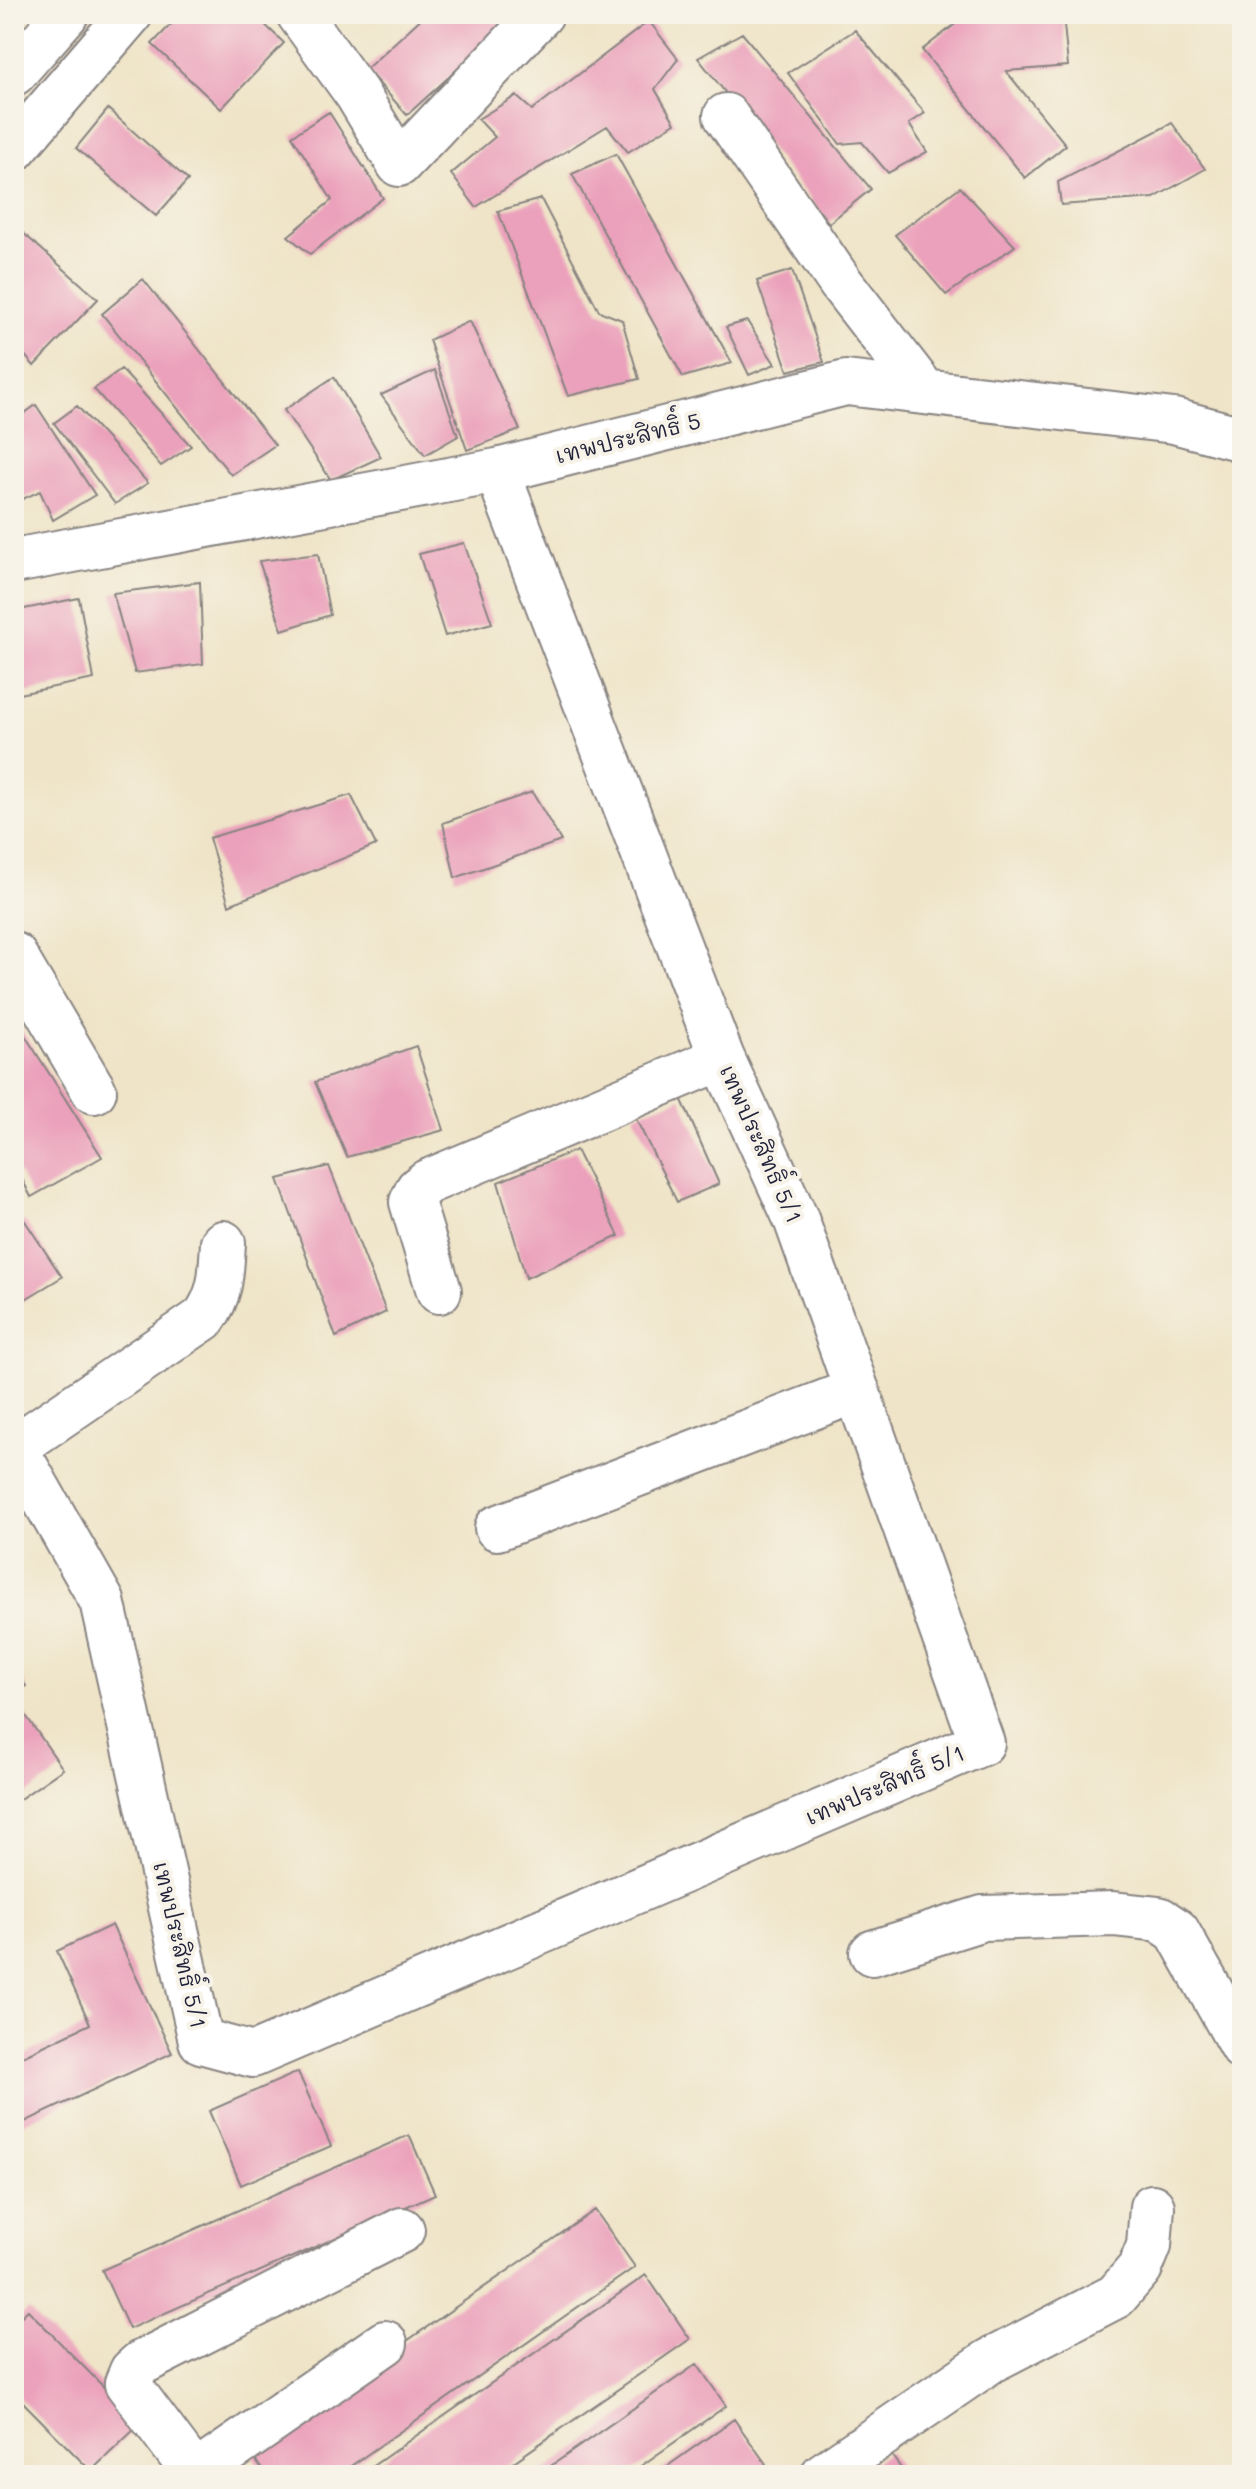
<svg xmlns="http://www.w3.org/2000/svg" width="1256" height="2489" viewBox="0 0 1256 2489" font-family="Mali,'Playpen Sans Thai',sans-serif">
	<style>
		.building { fill: #eba1bb }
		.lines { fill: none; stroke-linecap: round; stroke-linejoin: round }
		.minor-casing { stroke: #888381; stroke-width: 48 }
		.major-casing { stroke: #888381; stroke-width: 48 }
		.minor { stroke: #fff; stroke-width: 44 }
		.major { stroke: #fff; stroke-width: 44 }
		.labels { text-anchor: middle; stroke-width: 8; stroke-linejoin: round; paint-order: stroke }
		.street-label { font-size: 22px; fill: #22223b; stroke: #f7f3e8 }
	</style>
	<rect width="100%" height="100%" fill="#f7f3e8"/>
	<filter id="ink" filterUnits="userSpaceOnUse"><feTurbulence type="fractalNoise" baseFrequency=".0125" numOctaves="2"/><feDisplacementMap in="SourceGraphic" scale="16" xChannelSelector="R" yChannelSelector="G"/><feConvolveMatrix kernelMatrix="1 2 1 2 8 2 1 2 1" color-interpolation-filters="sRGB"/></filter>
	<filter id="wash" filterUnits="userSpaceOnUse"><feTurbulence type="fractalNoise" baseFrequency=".006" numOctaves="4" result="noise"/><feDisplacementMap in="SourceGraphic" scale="32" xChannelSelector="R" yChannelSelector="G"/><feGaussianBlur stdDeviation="1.8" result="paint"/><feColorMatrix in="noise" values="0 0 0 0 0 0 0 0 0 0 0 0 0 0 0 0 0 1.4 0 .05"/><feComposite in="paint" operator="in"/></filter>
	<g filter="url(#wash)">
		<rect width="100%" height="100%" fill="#efe4c7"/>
		<g id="blocks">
			<!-- building -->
			<path class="building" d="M181 14H254L284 43 221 109 152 44Z
				M426 14H518L407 115 366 69Z
				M1002 14H1063L1068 66 1006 71 1066 145 1025 178 922 50 963 18Z
				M649 21 678 59 655 89 675 123 628 152 607 126 476 207 451 174 495 137 478 119 516 96 532 110Z
				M855 30 925 113 909 124 927 152 888 173 862 142 840 144 788 73Z
				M742 33 871 189 829 223 698 58Z
				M108 109 188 180 156 216 76 148Z
				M329 112 383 198 310 254 288 236 332 200 292 136Z
				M1172 123 1205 169 1154 198 1061 205 1058 182Z
				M616 154 732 363 683 377 572 174Z
				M960 187 1015 246 946 295 895 235Z
				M541 199 599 311 622 320 639 379 568 396 498 211Z
				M14 225 98 299 34 366 14 343Z
				M792 270 824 362 788 371 757 281Z
				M143 279 275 445 231 475 102 314Z
				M470 321 520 430 467 450 429 340Z
				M747 321 775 364 749 375 726 327Z
				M121 369 191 446 161 466 94 389Z
				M435 370 458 436 425 455 381 395Z
				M334 377 381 457 331 480 284 410Z
				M36 405 95 495 53 520 40 491 14 503V421Z
				M77 406 148 483 115 504 54 423Z
				M464 543 492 623 445 636 419 554Z
				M318 554 330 615 282 630 259 561Z
				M200 582 203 664 135 673 113 593Z
				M79 598 94 679 14 695V611Z
				M532 792 561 841 455 878 443 823Z
				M351 795 376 845 229 905 209 838Z
				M14 1018 102 1157 31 1197 14 1163Z
				M416 1046 444 1130 347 1157 315 1082Z
				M681 1098 719 1184 677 1202 634 1115Z
				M576 1150 619 1236 526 1278 498 1182Z
				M329 1166 386 1312 336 1337 278 1179Z
				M25 1221 62 1277 14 1306V1227Z
				M14 1668 26 1686 14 1694Z
				M22 1710 63 1769 14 1803V1716Z
				M112 1925 172 2053 14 2127V2060L90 2024 57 1951Z
				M298 2072 331 2146 241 2185 209 2111Z
				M409 2135 435 2194 129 2329 102 2270Z
				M595 2210 635 2267 338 2475H266L249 2451Z
				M646 2275 690 2339 495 2475H360Z
				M28 2310 140 2424 91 2471 14 2393V2323Z
				M697 2364 726 2406 628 2475H538Z
				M734 2419 766 2464 750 2475H655Z
				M889 2452 906 2475H856Z"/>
		</g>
	</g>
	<g filter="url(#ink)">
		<use href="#blocks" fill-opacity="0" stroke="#888381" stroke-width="2"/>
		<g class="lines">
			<defs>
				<path id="minor" d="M299 14 357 94 399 164 541 14
					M726 116 840 282 925 392
					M14 561 497 471 846 383 1174 421 1242 439
					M14 955 94 1091
					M439 1291 412 1202 418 1189 427 1182 722 1058
					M14 1446 102 1601 201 2041 253 2055 982 1743 796 1219 722 1058 497 471
					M15 1447 204 1318C222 1293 221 1272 223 1243
					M497 1528 857 1390
					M872 1953 983 1918 1113 1914 1159 1919 1177 1931 1242 2047
					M195 2474 127 2383 132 2371 141 2363 402 2230
					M194 2475 385 2343
					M823 2475 990 2361 1116 2296 1140 2268 1149 2246 1152 2207"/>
				<path id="major" d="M14 73 66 14
					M14 149 130 14"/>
			</defs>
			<!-- minor casing -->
			<use href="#minor" class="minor-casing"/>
			<!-- major casing -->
			<use href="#major" class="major-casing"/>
			<!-- minor -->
			<use href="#minor" class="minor"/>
			<!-- major -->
			<use href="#major" class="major"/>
		</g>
	</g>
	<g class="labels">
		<!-- street labels -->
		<g class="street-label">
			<text transform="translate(628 438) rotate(-14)" y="8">เทพประสิทธิ์ 5</text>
			<text transform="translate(761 1144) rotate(66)" y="8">เทพประสิทธิ์ 5/1</text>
			<text transform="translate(885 1785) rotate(-23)" y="8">เทพประสิทธิ์ 5/1</text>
			<text transform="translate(180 1945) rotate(77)" y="8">เทพประสิทธิ์ 5/1</text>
		</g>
	</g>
	<!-- margin -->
	<rect width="1256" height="2489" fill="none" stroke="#f7f3e8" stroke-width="48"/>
</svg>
